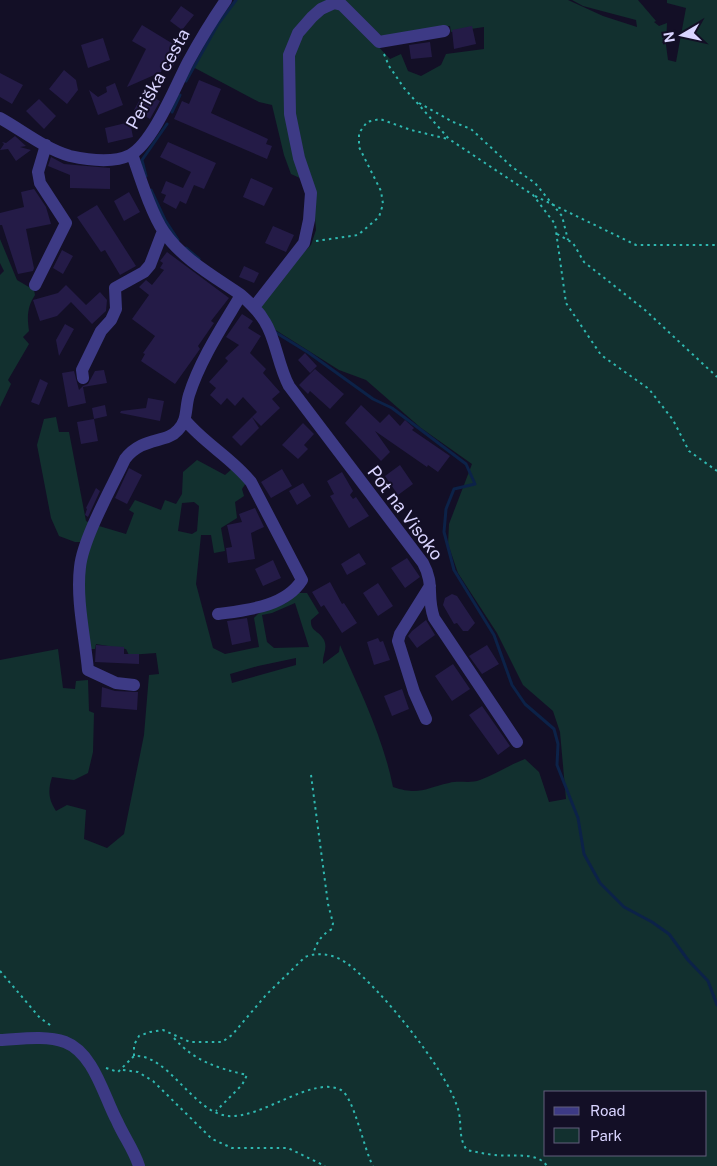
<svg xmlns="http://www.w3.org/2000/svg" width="717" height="1166" viewBox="0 0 717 1166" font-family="'Public Sans',sans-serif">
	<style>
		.green { fill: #12302f; fill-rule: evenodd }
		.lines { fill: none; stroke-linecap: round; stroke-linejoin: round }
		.stream { stroke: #0c2248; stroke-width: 3 }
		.building { fill: #241b47 }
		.path { stroke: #2fb8b0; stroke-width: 2; stroke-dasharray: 2.5 4; stroke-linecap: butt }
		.street { stroke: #3d3a85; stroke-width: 12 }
		.labels { text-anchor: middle; stroke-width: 4; stroke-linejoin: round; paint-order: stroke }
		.street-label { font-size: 18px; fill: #d9d4ff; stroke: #130f26 }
	</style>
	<rect width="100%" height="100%" fill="#130f26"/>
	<!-- green -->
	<path class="green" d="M235 0H332L284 57 302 179 291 174 284 155 272 105 259 102 193 67 211 36Z
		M338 0H568L603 16 637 27 636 20 583 6 572 0H638L656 21 654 22 659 26 667 23 666 45 668 60 676 62 686 8 667 3V0H717V1166H0V660L58 649 63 688 75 689 76 681 88 680 89 711 94 713 93 752 88 773 74 780 52 777C48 790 48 799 56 811L67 805 86 810 84 839 107 848 124 834 144 735 149 675 159 674 156 653 129 655 126 649 96 644 95 649H89L83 588V562L99 526 126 534 134 513 129 510 135 500 161 510 165 500 176 504 182 494 183 472 197 460 225 475 233 468 246 483 242 489 244 496 235 502 237 518 221 528 225 551 214 553 211 535H201L196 584 213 648 225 654 259 647 254 618C263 607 274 609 286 603 290 601 294 596 298 593H307L319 613 311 620C310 632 319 630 324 640 328 649 322 655 323 664L339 652 340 645C360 691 383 737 393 787 420 796 425 788 449 783 459 780 470 784 480 780 496 774 509 765 525 759L539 772 549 802 566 799 560 732 553 711 523 685 497 633 458 573 448 544 449 524 472 464 421 428 366 380 339 370 274 329 260 305 291 265 311 245 316 230 314 205 293 112V53L303 31 324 11 340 6 390 59 401 54 408 71 421 76 441 65 446 54 484 49V27L451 32 450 26 383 37ZM194 502 199 506 197 531 192 534 178 531 182 503ZM295 603 309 647 274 648 267 642 262 615 272 613ZM296 658V665L232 683 230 674 258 666ZM546 1092H706V1155H546Z
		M0 239 17 280 34 290 35 295C27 307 27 317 29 331L23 337 29 344 8 380 11 384 0 407V275L4 271 0 263Z
		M56 417 59 432H69L86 521 92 524 82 542H75L59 536 51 518 37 445 44 419Z"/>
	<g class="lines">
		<!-- stream -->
		<path class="stream" d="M186 81 218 24 236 0
			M172 112 180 95
			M146 176 142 160 167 124
			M151 190 165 220 178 240
			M186 248 199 259
			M275 332 309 353 373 399 392 408 466 464 475 484 454 489 446 509 444 532 454 570 494 635 512 685 525 704 554 729 558 744 557 765 578 818 584 854 600 883 624 907 652 922 669 934 688 960 708 981 717 1005"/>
	</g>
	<!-- building -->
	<path class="building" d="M181 6 194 15 182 30 170 21Z
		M142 25 183 50 170 71 163 67 161 72 127 87 146 49 132 41Z
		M472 26 476 44 454 49 452 30Z
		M103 38 110 60 88 68 81 45Z
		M430 42 432 57 411 59 409 45Z
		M64 70 76 80 78 90 67 104 49 89Z
		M0 73 23 85 12 104 0 97Z
		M199 80 221 89 211 113 268 139 266 144 272 146 267 159 174 119 182 101 189 104Z
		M115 83 123 105 98 115 89 90 98 97 107 92 106 87Z
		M144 92 160 101 150 119 134 110Z
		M39 99 56 116 44 129 26 111Z
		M130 122 133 137 108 143 105 128Z
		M15 136 26 146 20 147 31 150 16 161 8 149 0 150 4 144 2 142 6 143Z
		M168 142 216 163 204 189 194 185 186 204 180 201 176 209 163 202 166 195 161 193 166 181 183 188 191 172 160 157Z
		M51 157 64 164 110 168V189L70 188V175L48 166Z
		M251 178 273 188 264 206 243 197Z
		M34 189 46 207 51 224 26 229 34 268 33 271 18 274 2 225H0V213L24 207 21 192Z
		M129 192 140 212 124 221 114 201Z
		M97 205 136 266 120 275 105 250 101 252 77 217Z
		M273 226 294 235 286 252 265 243Z
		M62 250 73 256 63 274 53 268Z
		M167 252 229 298 211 321 214 323 198 346 200 349 175 384 141 361 145 354 143 353 155 336 132 319 149 295 139 287 146 280 152 285 164 270 160 268 163 263 160 261Z
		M244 266 259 273 254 283 239 277Z
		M66 285 86 305 100 292 107 300 106 311 92 324 71 302 57 316 40 321 33 300 58 293Z
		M242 314 253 321 248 328 261 336 250 353 266 369 263 373 280 392 272 399 280 408 261 426 252 417 257 412 243 397 235 406 227 398 221 405 210 395 216 388 209 382 228 361 225 358 239 345 226 337Z
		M65 324 74 329 59 356 56 340Z
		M305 353 317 366 310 373 298 360Z
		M315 369 344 394 330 409 310 391 308 394 299 385Z
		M104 370 107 383 83 387 86 403 68 407 62 373 74 371 79 390 83 386 88 384 95 371Z
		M40 379 48 383 39 405 31 402Z
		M148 398 164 401 160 421 120 413 121 411 146 408Z
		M105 405 107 416 94 419 92 408Z
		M361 405 380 423 389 414 400 426 405 420 414 428 412 430 450 456 438 472 428 465 427 467 375 431 390 452 381 461 345 423Z
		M252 417 259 428 241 446 232 437Z
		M94 419 98 441 81 444 77 422Z
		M303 423 314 434 304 445 308 449 298 459 282 445Z
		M400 465 413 484 398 495 385 476Z
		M129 468 142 475 127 504 115 498Z
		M282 469 292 486 271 498 261 482Z
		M342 472 353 491 350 495 353 499 356 497 369 516 349 528 330 496 334 494 327 481Z
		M303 483 311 496 297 505 289 491Z
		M96 488 100 491 88 517 85 515 87 509 86 508Z
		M255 508 264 527 251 533 255 559 228 563 226 548 232 547 227 525 242 522 239 514Z
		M359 553 366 564 347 575 341 564Z
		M407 558 420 577 405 588 391 568Z
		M273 560 281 578 263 586 255 569Z
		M330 582 342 604 344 603 357 623 342 633 324 605 321 607 312 592Z
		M378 583 393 606 378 616 363 593Z
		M452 594 457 596 475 623 468 631H463L457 623 454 624 443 605 445 598Z
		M247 618 251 641 232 645 227 621Z
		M426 620 435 635 417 648 408 636 412 631Z
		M378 638 380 642 383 641 390 660 374 665 367 642Z
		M96 645 124 647V654H139V664L95 662Z
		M487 645 499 664 482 674 469 656Z
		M453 664 470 689 452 701 435 676Z
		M102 687 115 691 138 692 137 710 101 707Z
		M402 689 409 709 392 716 384 696Z
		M482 706 510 746 498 755 469 715Z"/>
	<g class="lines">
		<!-- path -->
		<path class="path" d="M384 54 389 66 404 88 449 139 533 195 555 224 566 303 601 355 649 389 673 420 689 451 717 471
			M419 103 453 122 471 129 512 167 535 183 562 216 568 240
			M535 196 636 245H717
			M557 234 573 243 584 262 645 310 717 377
			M316 241 358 235 379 217 383 204 381 191 359 147V133L367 122 380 119 411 130 448 139
			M311 775 328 904 333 923 332 929C321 935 317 942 313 954
			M0 971 40 1018 53 1027
			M174 1038C194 1061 217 1068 247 1075L242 1085 216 1111
			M134 1056V1045L139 1036 150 1032 163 1030 190 1042H222L232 1035 266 995 305 957C319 951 336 955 348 964 382 990 444 1067 457 1106 463 1121 457 1137 467 1150 476 1152 485 1154 495 1155 510 1157 537 1151 547 1166
			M106 1068 118 1072 134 1056C169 1054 192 1112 228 1116 262 1119 313 1075 341 1090 354 1097 364 1150 373 1166
			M123 1070 138 1072 153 1081 212 1139 232 1148H288L325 1166"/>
		<!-- street -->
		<path class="street" d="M0 118C22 130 45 149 70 156 88 160 114 163 130 155 153 143 176 85 188 62 200 40 212 20 226 0
			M132 154C140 177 151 213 164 232 182 259 215 277 241 295 222 327 200 360 189 395 185 408 188 420 178 430 166 444 143 436 125 459 112 487 83 538 80 567 76 600 85 637 88 670L116 683 134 685
			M35 285 66 223 40 183 38 172 46 145
			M241 295C250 303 259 311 265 322 276 339 278 366 289 386L423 563C435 585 426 595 434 618L517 742
			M254 307 304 243 309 220 311 193 299 158 290 114 289 55 298 33 312 17 321 9 334 3 342 5 379 42 444 31
			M83 378 82 370 101 331 111 320 116 309 115 288 144 272 150 265 163 231
			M185 420C205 444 232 458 251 482L302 580C285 607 247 610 218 614
			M426 719 414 692 398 641 400 634 430 586
			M0 1040C20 1039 46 1035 65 1042 94 1053 104 1097 117 1121 124 1137 134 1150 139 1166"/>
	</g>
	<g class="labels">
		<!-- street labels -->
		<g class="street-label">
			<text transform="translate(158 79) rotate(-61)" y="6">Periška cesta</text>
			<text transform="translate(405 513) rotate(53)" y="6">Pot na Visoko</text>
		</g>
	</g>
	<!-- legend -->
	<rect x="544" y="1091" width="162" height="65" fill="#130f26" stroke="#625e7d"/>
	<rect x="554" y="1107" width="25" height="8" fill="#3d3a85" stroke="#625e7d"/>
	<text x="590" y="1116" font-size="15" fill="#d9d4ff">Road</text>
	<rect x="554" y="1128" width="25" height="15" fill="#12302f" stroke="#625e7d"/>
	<text x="590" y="1141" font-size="15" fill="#d9d4ff">Park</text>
	<!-- north arrow -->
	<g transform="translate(682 35) rotate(261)" stroke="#130f26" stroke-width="4" paint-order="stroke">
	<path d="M0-4L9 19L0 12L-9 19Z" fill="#d9d4ff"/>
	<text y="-8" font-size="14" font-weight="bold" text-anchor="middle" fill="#d9d4ff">N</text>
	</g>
</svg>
